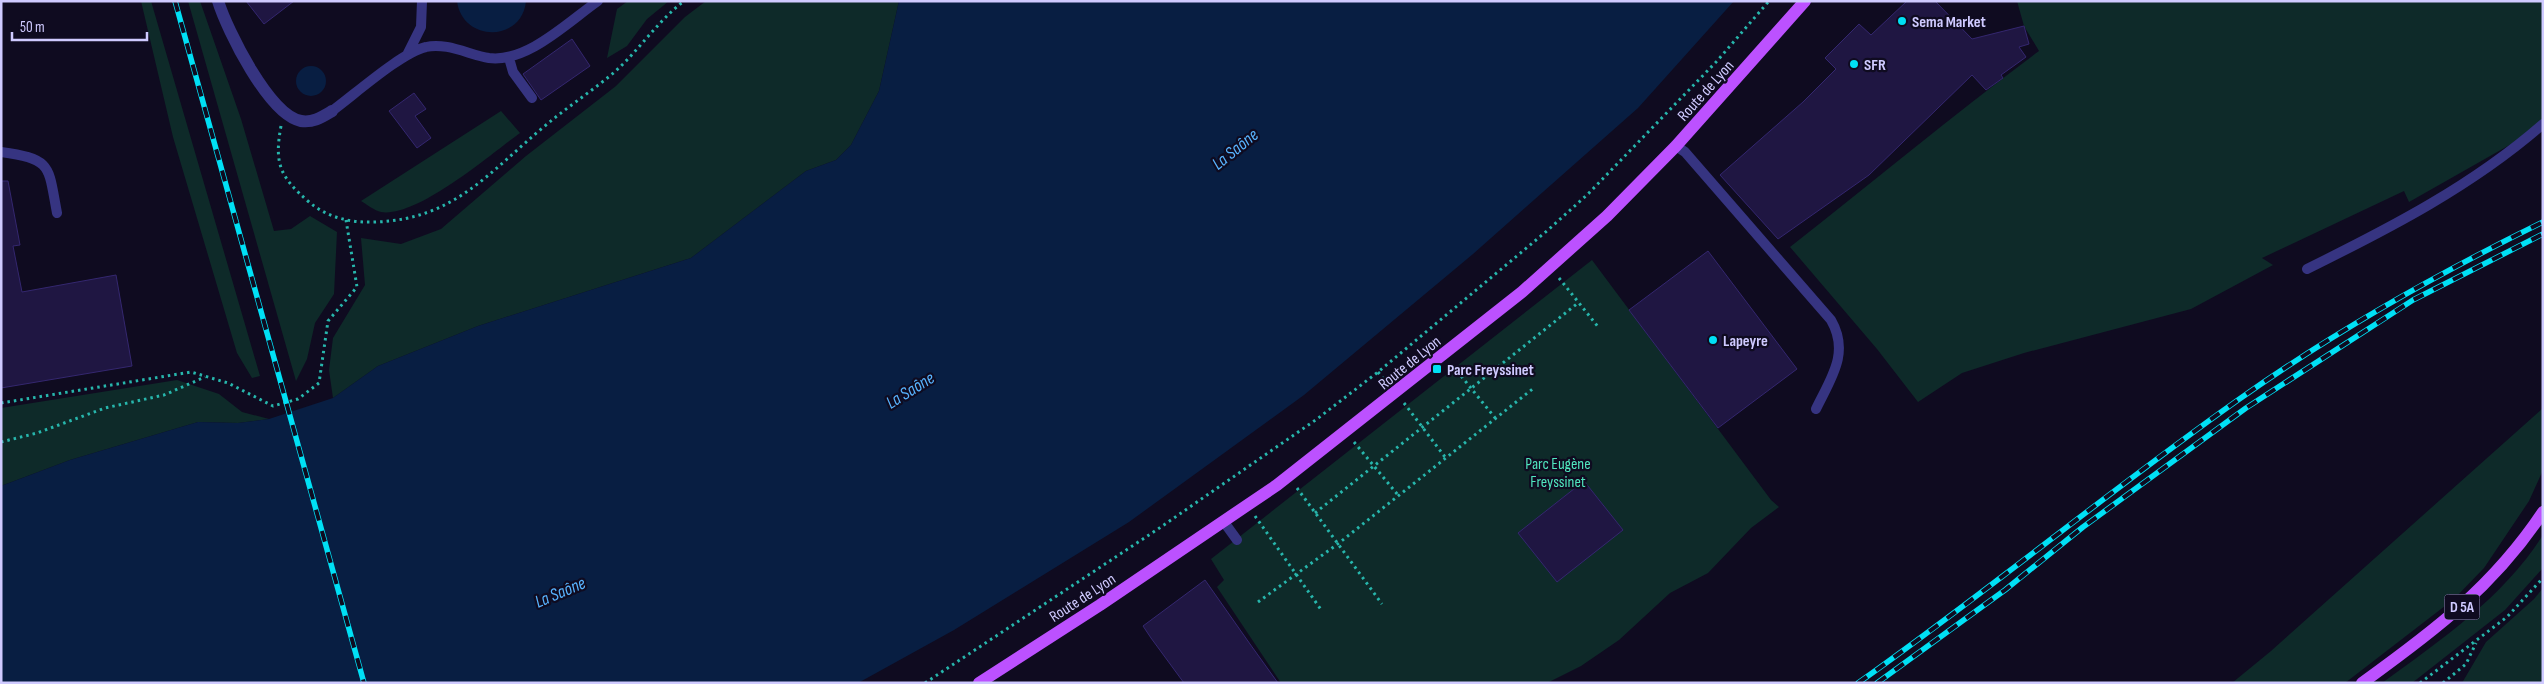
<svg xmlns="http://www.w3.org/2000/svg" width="2544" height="684" viewBox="0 0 2544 684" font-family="'Sofia Sans Condensed',sans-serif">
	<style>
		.green { fill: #0e2a29 }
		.water { fill: #081e42 }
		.building { fill: #1f1642; stroke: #34276f }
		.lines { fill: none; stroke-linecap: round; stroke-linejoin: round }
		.path { stroke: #27b6ac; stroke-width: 3; stroke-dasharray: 2.5 4; stroke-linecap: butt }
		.service { stroke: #363481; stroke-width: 10 }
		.minor { stroke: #363481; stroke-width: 12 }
		.primary { stroke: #bc51ff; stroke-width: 12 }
		.rail-casing { stroke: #00e0f5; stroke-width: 5.5 }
		.rail { stroke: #0f0b20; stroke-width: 4; stroke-dasharray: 11; stroke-linecap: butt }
		.poi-dot { fill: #00e0f5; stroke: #0f0b20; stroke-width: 2 }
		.labels { text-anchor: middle; stroke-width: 4.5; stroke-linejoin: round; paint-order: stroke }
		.shield { fill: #0f0b20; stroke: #9591bc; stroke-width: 1 }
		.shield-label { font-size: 15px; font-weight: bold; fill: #cfcaff }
		.poi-label { font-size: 16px; font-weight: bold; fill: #cfcaff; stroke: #0f0b20; text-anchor: start }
		.street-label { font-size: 16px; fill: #cfcaff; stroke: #0f0b20 }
		.park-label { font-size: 16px; fill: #50e5be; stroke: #0f0b20 }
		.water-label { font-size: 18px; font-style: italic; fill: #58b4ff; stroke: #0f0b20 }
	</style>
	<rect width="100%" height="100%" fill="#0f0b20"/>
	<!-- green -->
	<path class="green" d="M141 1H151L260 376 252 378 237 353 173 137Z
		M188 1H200L241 119 274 231 291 229 310 216 337 232 334 294 315 323 307 359 296 381Z
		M628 1H669L647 19 627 46 607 58 617 9Z
		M706 1H899L879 91 851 145 836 160 806 171 691 258 478 326 378 366 333 398 329 370 333 338 365 285 361 238 401 244 441 229 526 156 616 86 685 17Z
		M2017 1H2543V119L2513 143 2409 202 2404 191 2262 258 2273 265 2191 309 2024 353 1962 373 1918 402 1877 349 1790 247C1873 182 1954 114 2039 51L2024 26Z
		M501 111 520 133C491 154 417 218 381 212 375 211 366 204 361 201Z
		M1592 260 1771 500 1779 507 1751 528 1708 573 1670 593 1619 640 1581 666 1547 683H1281L1217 587 1224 580 1211 559Z
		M177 380 219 394 242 412 269 419 238 423 198 422 70 460 1 486V408Z
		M2543 408V470L2529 501 2484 568 2454 599 2345 683H2232L2271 651Z
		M2543 535V568L2505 610 2412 683H2382C2441 640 2503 598 2543 535Z
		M2543 588V683H2462L2486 642 2534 599Z"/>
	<!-- water -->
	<path class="water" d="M457 1H526C522 43 462 42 457 1Z
		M899 1H1734L1638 108 1473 254 1304 395 1129 522 954 630 858 683H1V486L70 460 198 422 238 423 269 419 333 398 378 366 478 326 691 258 806 171 836 160 851 145 879 91Z
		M296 81a15 15 0 1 1 30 0a15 15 0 1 1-30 0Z"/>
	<!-- building -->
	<path class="building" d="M246 1H294L264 24Z
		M1907 1H1935L1972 39 2024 26 2029 44 2019 47 2026 57 2001 75 2003 78 1986 90 1972 75 1869 175 1778 239 1720 175 1803 102 1836 69 1825 58 1859 24 1871 35Z
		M572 39 590 66 541 100 523 74Z
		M414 93 426 109 415 116 431 138 417 148 389 111Z
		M1 181H8L20 245 13 246 22 292 116 275 132 366 1 388Z
		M1708 251 1797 369 1718 428 1629 310Z
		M1584 481 1623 530 1557 582 1518 533Z
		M1205 580 1250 644 1278 683H1184L1151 638 1143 626Z"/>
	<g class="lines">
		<!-- path -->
		<path class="path" d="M281 126C274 164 280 177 309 202 328 218 351 223 376 222 455 219 489 172 546 125 565 109 586 95 606 79 635 57 654 24 684 1
			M1559 278 1599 328
			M1453 366 1496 419
			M1378 372 1385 381
			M1 403 191 372 228 383 273 406 298 399 319 383 328 321 357 287 346 220
			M1404 403 1445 457
			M1 442 37 433 105 408 164 395 205 377
			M1354 442 1398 495
			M1297 488 1382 604
			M1315 513 1578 303
			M1255 516 1322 611
			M1258 602 1339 543 1535 387
			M925 683 1158 529 1317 419 1378 372 1548 230 1588 194 1717 61 1769 1
			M2420 683 2507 617 2543 578
			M2443 683 2466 664 2476 643"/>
		<!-- service -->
		<path class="service" d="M407 55 421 27 422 1
			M509 58 513 72 532 98
			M332 111C354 95 402 52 426 47 446 42 470 55 489 58 527 63 568 22 598 1
			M1676 146 1685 152 1831 320C1850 353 1831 378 1816 409
			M1 152C53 159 48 166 57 213
			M2307 269C2390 228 2472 186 2543 124
			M1224 522 1237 540"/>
		<!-- minor -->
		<path class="minor" d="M218 1C227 30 269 115 301 121 313 123 322 117 332 111"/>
		<!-- primary -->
		<path class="primary" d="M979 683 1100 605 1277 485 1522 292 1607 216 1676 146 1805 1
			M2362 683C2434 631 2493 587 2543 512"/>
		<defs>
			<path id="rail" d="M175 1 364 683
				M1858 683C1987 592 2109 491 2238 400 2334 332 2437 274 2543 222
				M1877 683 2005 590 2083 527 2246 408 2413 300 2543 234"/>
		</defs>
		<!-- rail casing -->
		<use href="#rail" class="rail-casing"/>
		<!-- rail -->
		<use href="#rail" class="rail"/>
	</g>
	<!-- markers -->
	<g class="poi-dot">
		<circle cx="1902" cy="21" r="5"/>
		<circle cx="1854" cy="64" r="5"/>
		<circle cx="1713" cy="340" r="5"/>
		<rect x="1432" y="364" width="10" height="10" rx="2.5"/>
	</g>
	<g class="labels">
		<!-- shield labels -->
		<rect class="shield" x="2444.5" y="594.5" width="35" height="25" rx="4"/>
		<g class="shield-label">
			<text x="2462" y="612">D 5A</text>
		</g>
		<!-- poi labels -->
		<g class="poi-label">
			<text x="1912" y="27">Sema Market</text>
			<text x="1864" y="70">SFR</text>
			<text x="1723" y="346">Lapeyre</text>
			<text x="1447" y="375">Parc Freyssinet</text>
		</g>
		<!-- street labels -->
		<g class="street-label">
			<text transform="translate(1705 90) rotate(-48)" y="6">Route de Lyon</text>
			<text transform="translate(1409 362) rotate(-39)" y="6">Route de Lyon</text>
			<text transform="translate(1082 597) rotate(-33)" y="6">Route de Lyon</text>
		</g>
		<!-- park labels -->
		<g class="park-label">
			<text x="1558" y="469">Parc Eugène<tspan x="1558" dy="18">Freyssinet</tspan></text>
		</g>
		<!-- water labels -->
		<g class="water-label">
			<text transform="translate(1235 149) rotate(-39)" y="6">La Saône</text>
			<text transform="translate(910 390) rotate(-32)" y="6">La Saône</text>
			<text transform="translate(560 592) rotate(-23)" y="6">La Saône</text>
		</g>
	</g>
	<!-- border -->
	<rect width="2544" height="684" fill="none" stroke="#cfcaff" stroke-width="5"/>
	<!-- scale -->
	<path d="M12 32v8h135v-8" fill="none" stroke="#cfcaff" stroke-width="2.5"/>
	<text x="20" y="32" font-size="15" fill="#cfcaff" stroke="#0f0b20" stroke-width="4" paint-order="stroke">50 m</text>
</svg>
